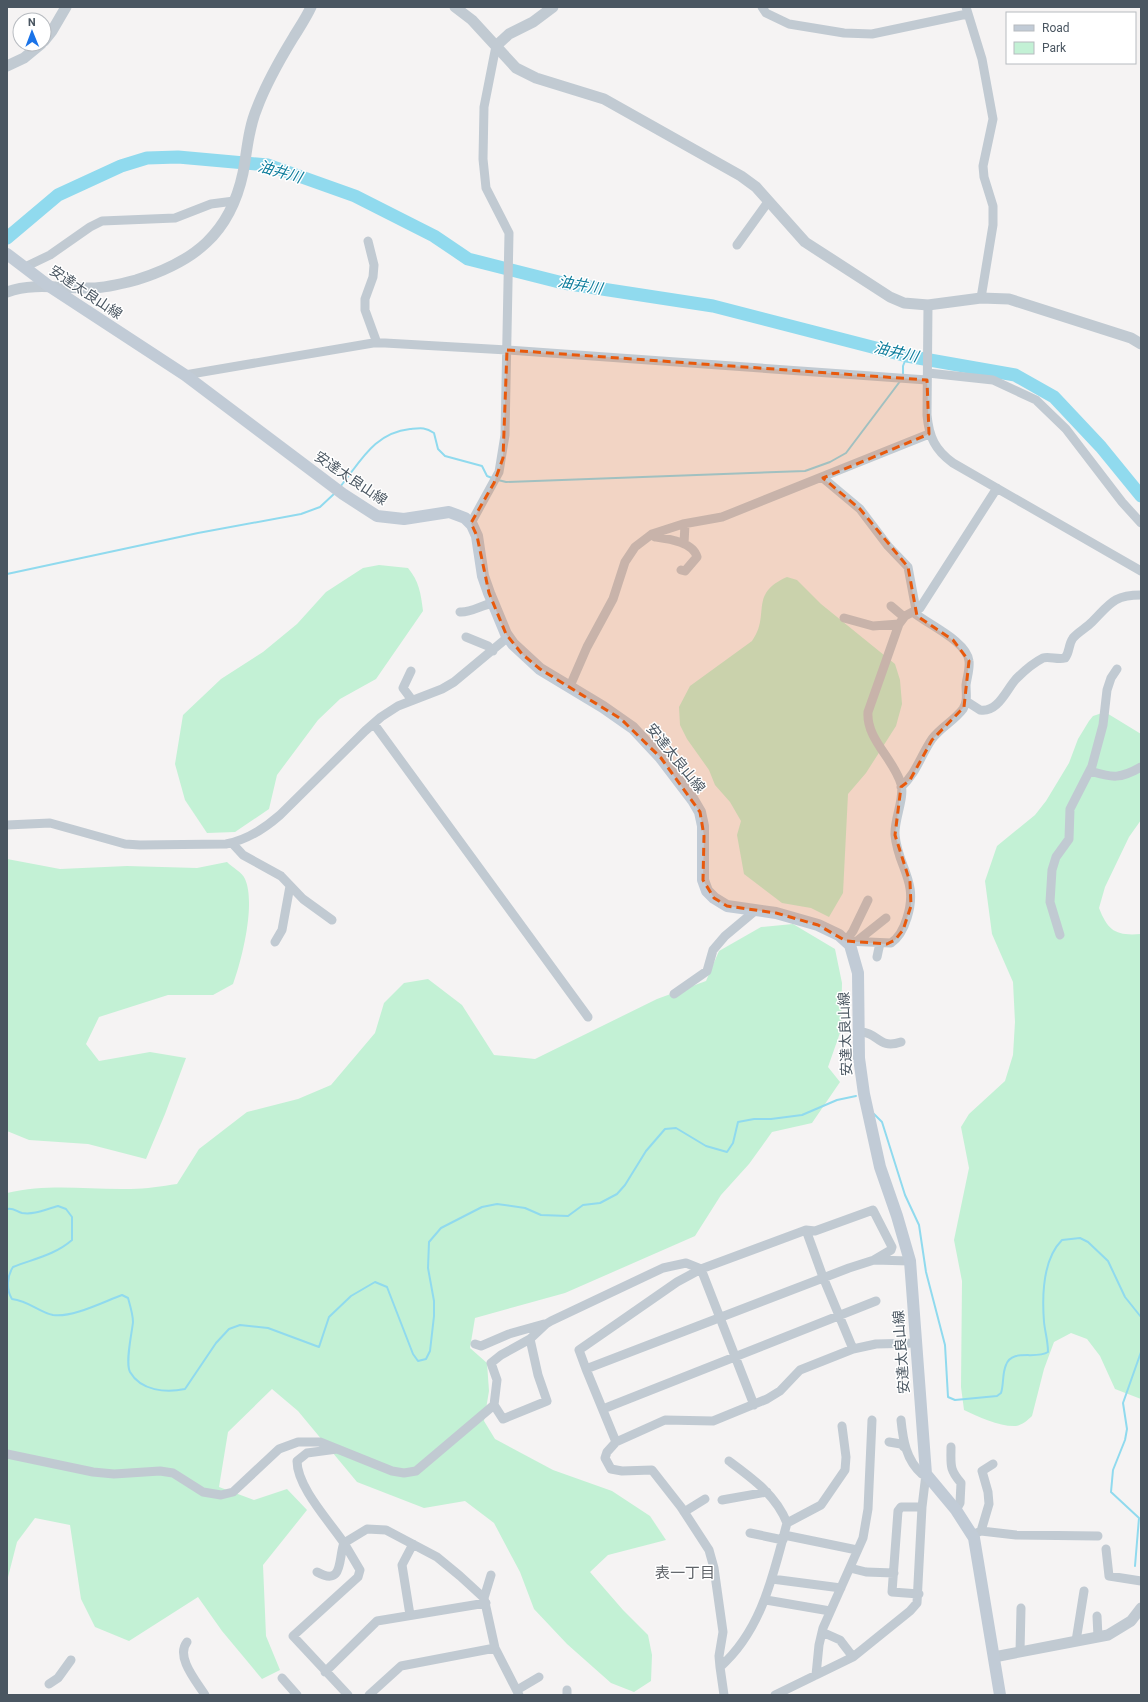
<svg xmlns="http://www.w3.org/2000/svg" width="1148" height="1702" viewBox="0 0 1148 1702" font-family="Roboto,'Noto Sans JP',sans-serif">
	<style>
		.green { fill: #c3f1d5 }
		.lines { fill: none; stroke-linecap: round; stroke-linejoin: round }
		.stream { stroke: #90daee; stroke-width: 2 }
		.river { stroke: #90daee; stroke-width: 13 }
		.minor { stroke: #c1cad2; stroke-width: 9 }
		.tertiary { stroke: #c1cad2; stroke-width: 11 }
		.secondary { stroke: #c1cbd6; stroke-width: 12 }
		.marked { fill: #e8590c; fill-opacity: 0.2; stroke: #e8590c; stroke-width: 3; stroke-dasharray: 8 5; stroke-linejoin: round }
		.labels { text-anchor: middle; stroke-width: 3; stroke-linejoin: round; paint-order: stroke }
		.street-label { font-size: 14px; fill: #4a5661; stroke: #fff }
		.water-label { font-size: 15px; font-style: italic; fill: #0c7c9b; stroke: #fff }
		.neighbourhood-label { font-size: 15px; fill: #5f6368; stroke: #fff }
	</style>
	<rect width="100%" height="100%" fill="#f5f3f3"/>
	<!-- green -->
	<path class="green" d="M379 565 408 568C419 581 421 594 423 611L376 679 340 699 318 720 277 775 269 809 235 832 207 833 185 800 175 764 183 715 221 679 263 652 297 624 326 592 363 568Z
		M787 577 797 580 821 604 895 664 900 680 902 704 896 726 866 773 848 794 843 893 829 917 811 908 782 903 744 874 737 835 741 821 730 802 715 785 709 770 687 739 680 725 679 707 690 686 752 641C771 615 748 594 787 577Z
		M1105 712 1141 734V820L1129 837 1105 887 1099 908C1108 931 1116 936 1141 934V1399L1115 1389 1100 1356 1087 1339 1071 1333 1054 1342 1044 1369 1032 1416C1028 1420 1022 1425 1016 1426 1001 1427 978 1417 964 1410L961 1387 962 1281 954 1240 969 1168 961 1127 969 1114 1005 1081 1013 1055 1015 1022 1013 982 992 934 985 881 997 846 1035 815 1046 801 1069 763 1078 739 1089 721 1093 716Z
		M7 859 60 869 127 866 197 868 227 862C232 867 243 873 245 879 256 903 242 960 233 984L213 995H168L99 1017 86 1044 99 1061 150 1052 186 1058 165 1114 146 1159 88 1144 29 1140 7 1131Z
		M793 924 835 949 842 983 841 1030 828 1067 840 1082 812 1123 772 1132 749 1164 721 1195 695 1236 565 1293 475 1318 470 1348 487 1363 489 1391 484 1421 495 1439 553 1470 612 1491 650 1516 666 1540 608 1555 590 1572 623 1610 648 1635 652 1655 651 1681 634 1692 611 1683 567 1644 534 1609 520 1572 494 1523 465 1501 424 1508 357 1482 298 1411 272 1389 228 1432 219 1487 254 1500 287 1489 307 1510 263 1565 266 1636 280 1670 262 1679 222 1631 198 1597 129 1641 95 1627 81 1599 70 1525 35 1518 17 1542 7 1581V1193C52 1183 86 1190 131 1189 146 1189 162 1186 177 1184L199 1149 247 1112 298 1099 331 1085 375 1033 384 1003 404 983 428 979 462 1005 494 1055 535 1059 657 999 706 981 719 951 761 927Z"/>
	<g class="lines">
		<!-- stream -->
		<path class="stream" d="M903 375V366L907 356
			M498 480 506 482 805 471 830 462 846 453 901 380
			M340 487C361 461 374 433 410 429 421 428 425 427 434 433L438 449 445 456 482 466 487 476 492 478
			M7 574 198 533 301 514 320 507 335 493
			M874 1114 882 1122 905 1195 919 1225 926 1272 945 1345 948 1397 955 1400 997 1396 1001 1393C1004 1384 1002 1374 1006 1365 1012 1348 1036 1360 1048 1352 1048 1341 1045 1332 1044 1322 1042 1296 1043 1259 1062 1240L1080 1238 1088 1242 1108 1261 1125 1297 1141 1317
			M7 1209C13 1207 17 1212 22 1213 35 1215 46 1209 58 1206L66 1209 72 1217V1240C55 1255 33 1259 13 1267 7 1276 6 1290 12 1299 29 1301 39 1312 53 1315 72 1318 103 1302 122 1295L128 1298C130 1305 133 1315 133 1322 132 1333 125 1362 130 1372 141 1391 166 1393 185 1389L216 1343 229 1329 240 1325 268 1328 319 1347 329 1317 351 1296 375 1282 387 1287 413 1354 418 1361 426 1359 430 1351 434 1316V1301L428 1268 429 1242 441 1228 482 1207 497 1204 525 1208 541 1215 568 1216 583 1205 600 1203 617 1194 625 1185 646 1151 665 1129 676 1128 706 1146 727 1152 733 1143 738 1122 754 1119H771L802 1115 837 1100 856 1096
			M1135 1566 1139 1518 1111 1492 1113 1470 1125 1440 1127 1429 1123 1403 1141 1352"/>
		<!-- river -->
		<path class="river" d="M7 238 58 195 121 166 147 158 178 157 268 165 355 196 434 236 468 259 563 283 713 306 907 356 1015 375 1054 397 1101 447 1141 496"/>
		<!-- minor -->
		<path class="minor" d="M762 7 766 13 789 24 844 33 872 34 967 14
			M966 7 982 59 993 119 983 166 984 177 993 206V225L981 298
			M368 241 374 265 373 277 365 299V310L377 343
			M737 245 768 202
			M25 267 50 255 90 227 102 221 175 218 211 204 234 201
			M928 305 927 415C929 437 935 450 953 463L1141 571
			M928 373 993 380 1036 400 1066 429 1122 502 1141 523
			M185 375 373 343H385L507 350 927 380
			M823 478 860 509 888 546 908 567 916 610
			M471 523 499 472 505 435 509 233 486 188 483 159 484 107 496 46
			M652 534 655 537C669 539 693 542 697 557L685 571 681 570
			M684 544 685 524
			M891 606 904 617
			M460 612C470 613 482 605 493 603
			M844 618 873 626 899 624
			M466 637 488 646 493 651
			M411 671 403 688 412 700
			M570 686 587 647 613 599 625 562 635 547 652 534 683 524 722 517 929 434
			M966 701 980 710C998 713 1006 690 1016 679 1023 672 1035 662 1043 658 1049 656 1058 660 1065 658 1070 652 1068 645 1073 638 1078 632 1086 628 1092 622 1110 604 1113 595 1141 595
			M374 724 588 1017
			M1090 771C1113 778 1120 779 1141 767
			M901 787C916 774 921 755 932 739 941 727 954 721 963 709 968 701 966 694 966 685 967 677 970 669 969 661 967 641 927 624 913 612
			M7 825 50 823 125 844 140 845 226 844C247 840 264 829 280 815L365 731 381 717 398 706 442 689 454 682 508 637
			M232 843 243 855 281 876 303 899 332 920
			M1060 935 1050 902 1052 870 1056 857 1069 839 1070 809 1092 766 1103 725 1107 690 1111 678 1117 669
			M846 941 891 943C900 937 904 928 907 918 919 881 898 868 895 835 894 819 905 798 901 784 894 759 866 739 868 712L899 624 905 616 920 608 997 488
			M846 941 853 931 868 900
			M857 941 886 918
			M275 942 282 930 290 886
			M877 957 880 943
			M674 994 707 971 713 950 725 936 756 910
			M858 1032C879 1031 877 1050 901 1042
			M910 1261 874 1260 849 1268 586 1369 616 1442 665 1420 713 1421 767 1399 780 1391 800 1370 853 1349 876 1344 916 1343
			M530 1339 501 1355 491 1363 497 1380 494 1405 503 1419 547 1401 538 1375 530 1339 546 1324 551 1321 663 1268 686 1263 701 1269 754 1405
			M475 1344 481 1346 509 1334 544 1324
			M853 1349 823 1277 806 1230 815 1231 873 1210 892 1247 891 1250 874 1260
			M586 1369 579 1350 677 1282 701 1269 806 1230
			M603 1409 876 1301
			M616 1442 607 1452 605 1458 611 1469 622 1471 652 1470 681 1507 709 1550 714 1568 723 1632 719 1656 720 1667
			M889 1442 901 1444 904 1447
			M951 1447C951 1465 949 1469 961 1483L960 1503 956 1510
			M7 1454 93 1472 114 1474 160 1471 173 1473 203 1492 221 1495 233 1492 279 1449 298 1442H320L392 1471 404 1473 416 1471 494 1405
			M729 1461C752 1478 776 1495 787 1523
			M722 1500 767 1492
			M684 1512 705 1499
			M981 1531 989 1504 988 1492 982 1471 993 1464
			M750 1533 783 1540
			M784 1535 857 1550
			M972 1535 981 1531 1016 1535 1098 1536
			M1106 1549 1109 1576 1141 1581
			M850 1568 866 1572 894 1573
			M317 1572C344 1587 338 1558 344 1543 330 1522 297 1487 297 1461L307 1453 337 1449
			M772 1579 841 1588
			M919 1594 892 1592 898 1511 901 1507H922
			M484 1598 491 1575
			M766 1600 830 1611
			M410 1615 402 1565 413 1544
			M1097 1616 1098 1637
			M822 1632 840 1640 853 1657
			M1076 1641 1084 1591
			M187 1642C175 1657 197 1682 205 1695
			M1020 1652 1021 1608
			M325 1672 377 1621 486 1603
			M816 1675 819 1645 823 1628 863 1538 868 1509 872 1420
			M282 1678 297 1695
			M49 1684 58 1678 71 1660
			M517 1690 539 1677
			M567 1690V1695
			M348 1695 293 1636 358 1577 360 1570 344 1543 367 1529 386 1530 437 1557 460 1576 484 1598 495 1648 519 1695
			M369 1695 401 1666 495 1648
			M724 1695 720 1667C762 1630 773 1575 787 1523L821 1505 845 1470 846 1457 842 1426
			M775 1695 853 1657 910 1611 917 1603 922 1507 926 1474H922C906 1460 903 1440 901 1420"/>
		<!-- tertiary -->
		<path class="tertiary" d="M455 7 472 20 516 68 536 78 604 99 741 176 756 187 805 242 890 297 904 303 928 305 981 298 1009 299 1131 338 1141 344
			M44 41 52 31 66 7
			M496 46 509 34 533 22 553 7
			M7 66 24 58 41 44
			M7 292C34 282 63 289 91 288 106 288 121 284 136 280 194 262 230 234 243 173 247 152 248 129 257 108 266 84 279 61 293 38 299 28 306 18 311 7
			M994 1657 1108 1635 1131 1621 1141 1608"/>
		<!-- secondary -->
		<path class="secondary" d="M7 254 49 286 185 375 343 494 377 516 404 519 449 512 465 518 472 525 477 536 483 576 489 593 506 634 513 644 540 669 603 707 633 728 661 758 693 800 700 812 703 826V880L707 891 714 898 727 906 776 913 818 925 839 935 850 945 858 973 859 1058 864 1094 880 1167 897 1216 910 1261 926 1474 956 1510 974 1538 1000 1695"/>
	</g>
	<!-- marked area -->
	<path class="marked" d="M507 350 927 380 929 434 823 478 860 509 908 567 917 616 953 640 969 661 964 707 932 740 910 780 901 787 895 835 910 882 911 906 903 930 895 940 887 944 846 941 818 925 776 913 727 906 714 898 703 880 704 836 700 812 661 758 621 719 540 669 522 654 506 634 489 593 477 536 471 523 494 483 503 458Z"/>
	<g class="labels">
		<!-- street labels -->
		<g class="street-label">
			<text transform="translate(86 292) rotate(34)" y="5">安達太良山線</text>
			<text transform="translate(351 478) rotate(34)" y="5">安達太良山線</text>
			<text transform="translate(676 758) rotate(51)" y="5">安達太良山線</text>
			<text transform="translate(845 1034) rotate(-92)" y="5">安達太良山線</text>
			<text transform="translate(901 1352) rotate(-94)" y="5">安達太良山線</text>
		</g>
		<!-- water labels -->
		<g class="water-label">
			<text transform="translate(280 172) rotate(16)" y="5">油井川</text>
			<text transform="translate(580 285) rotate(10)" y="5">油井川</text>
			<text transform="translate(896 352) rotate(13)" y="5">油井川</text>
		</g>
		<!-- neighbourhood labels -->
		<g class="neighbourhood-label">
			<text x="685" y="1578">表一丁目</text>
		</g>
	</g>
	<!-- border -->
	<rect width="1148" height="1702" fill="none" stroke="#4a5661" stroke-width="16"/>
	<!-- legend -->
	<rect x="1006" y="12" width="130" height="52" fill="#ffffff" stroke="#b7bbc0"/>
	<rect x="1014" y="25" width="20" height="6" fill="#c1cbd6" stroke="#b7bbc0"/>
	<text x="1042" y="32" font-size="12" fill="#4a5661">Road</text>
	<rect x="1014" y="42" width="20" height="12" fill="#c3f1d5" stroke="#b7bbc0"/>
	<text x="1042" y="52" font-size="12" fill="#4a5661">Park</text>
	<!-- north arrow -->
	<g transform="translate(32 32) rotate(359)"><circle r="19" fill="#ffffff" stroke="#b7bbc0"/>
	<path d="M0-3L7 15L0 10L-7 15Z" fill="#1a73e8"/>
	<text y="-6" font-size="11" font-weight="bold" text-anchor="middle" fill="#4a5661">N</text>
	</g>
</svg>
